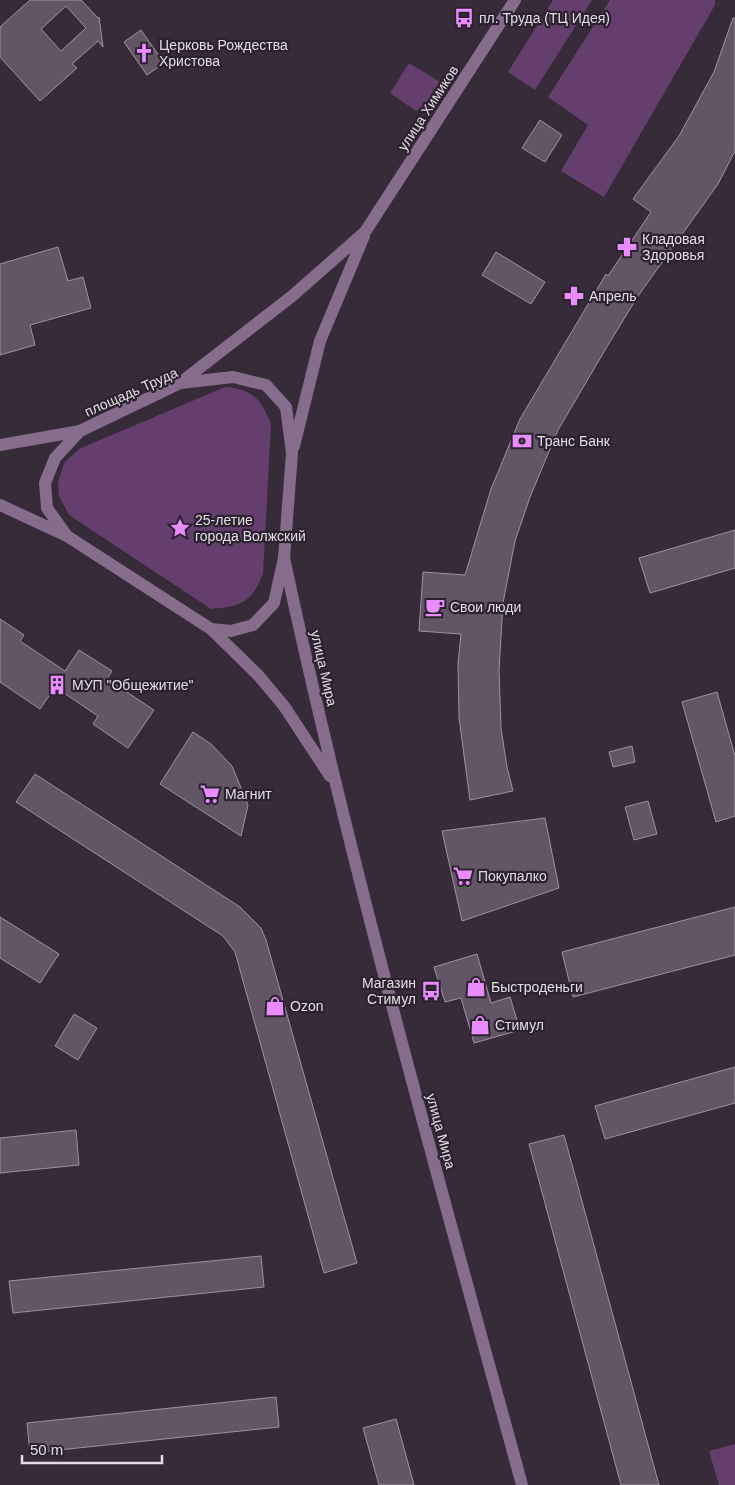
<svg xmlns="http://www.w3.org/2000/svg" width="735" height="1485" viewBox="0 0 735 1485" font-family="Helvetica,sans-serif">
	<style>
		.green { fill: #643e6d }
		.building { fill: #625565; stroke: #9f91a2; fill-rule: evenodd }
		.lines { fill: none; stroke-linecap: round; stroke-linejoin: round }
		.minor { stroke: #866d8c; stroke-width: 12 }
		.labels { text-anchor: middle; stroke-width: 4.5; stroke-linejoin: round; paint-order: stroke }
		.poi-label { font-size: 14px; fill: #e4dce5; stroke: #2c222f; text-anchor: start }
		.street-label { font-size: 14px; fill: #e4dce5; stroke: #2c222f }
	</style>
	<rect width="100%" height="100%" fill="#372b39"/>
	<!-- green -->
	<path class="green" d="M553 0H592L535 90 508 72Z
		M610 0H715V5L604 197 561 171 588 125 548 97Z
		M409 63 440 82 425 106 416 111 390 93Z
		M225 387C253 389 261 399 271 424L263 574C252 602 241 607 211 609L69 515 59 496 58 483 64 463 79 449Z
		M735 1444V1485H719L709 1451Z"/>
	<!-- building -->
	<path class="building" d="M30 0H81L98 18 99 17 103 47 98 41 72 64 77 68 40 101 0 57V27ZM66 6 86 28 61 51 41 29Z
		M733 18H735V151L718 184 638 296 608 345 558 430 530 497 515 541 503 603 499 670 501 728 507 767 513 791 470 800 459 718 458 664 461 634 419 631 423 572 465 575 491 489 520 419 606 274 608 276 651 212 633 199 679 136 714 72Z
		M141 30 164 63 147 75 124 42Z
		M540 120 562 135 545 162 522 148Z
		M58 247 68 281 83 277 91 308 30 325 35 345 0 355V264Z
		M496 252 545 282 531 304 482 275Z
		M735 530V568L650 593 639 558Z
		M0 619 24 635 20 641 65 671 79 650 112 671 107 679 154 710 128 748 93 724 98 716 55 687 40 709 0 682Z
		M717 692 735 756V816L716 822 682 702Z
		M193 732 211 744 232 766 248 805 241 836 160 784Z
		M632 746 635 762 613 767 609 752Z
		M35 774 240 907 261 928 266 940 357 1263 324 1273 235 952 223 936 16 802Z
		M648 801 657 834 634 840 625 807Z
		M545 818 559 888 462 921 442 831Z
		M735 907V955L573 997 562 952Z
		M0 917 59 954 40 983 0 958Z
		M477 954 491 1003 510 997 520 1030 474 1043 461 998 445 1002 434 967Z
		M74 1014 97 1028 78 1060 55 1046Z
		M735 1067V1103L605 1139 595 1106Z
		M76 1130 79 1165 0 1173V1138Z
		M564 1135 659 1485H621L529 1144Z
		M261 1256 264 1287 13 1313 9 1281Z
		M276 1397 279 1427 30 1453 27 1423Z
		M396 1419 414 1485H379L363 1428Z"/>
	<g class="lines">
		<!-- minor -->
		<path class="minor" d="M233 377 266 385 286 407 292 453 284 558 274 603 253 625 231 631 211 629 67 536 47 508 45 483 55 458 80 431 180 383Z
			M180 383 291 297 365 232 515 0
			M0 445 80 431
			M294 446 320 341 364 236
			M0 505 65 535
			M284 558C351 870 438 1177 522 1485
			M211 629 258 675 284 706 330 776"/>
	</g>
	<!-- icons -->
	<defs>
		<symbol id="bus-bare" viewBox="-9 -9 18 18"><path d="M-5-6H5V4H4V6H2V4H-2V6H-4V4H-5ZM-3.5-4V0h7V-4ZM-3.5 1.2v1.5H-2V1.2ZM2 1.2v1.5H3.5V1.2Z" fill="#e98dfe" stroke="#2c222f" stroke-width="2.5" paint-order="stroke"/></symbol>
		<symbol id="church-bare" viewBox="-9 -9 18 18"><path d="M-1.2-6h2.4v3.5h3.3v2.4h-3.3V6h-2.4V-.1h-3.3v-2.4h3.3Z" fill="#e98dfe" stroke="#2c222f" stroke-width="2.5" paint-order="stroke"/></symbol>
		<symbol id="pharmacy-bare" viewBox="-9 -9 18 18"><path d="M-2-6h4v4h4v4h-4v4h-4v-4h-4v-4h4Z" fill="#e98dfe" stroke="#2c222f" stroke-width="2.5" paint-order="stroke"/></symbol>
		<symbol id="bank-bare" viewBox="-9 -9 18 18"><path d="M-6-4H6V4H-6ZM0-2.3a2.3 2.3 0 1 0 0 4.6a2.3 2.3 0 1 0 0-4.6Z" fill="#e98dfe" stroke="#2c222f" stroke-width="2.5" paint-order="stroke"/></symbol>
		<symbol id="sight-bare" viewBox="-9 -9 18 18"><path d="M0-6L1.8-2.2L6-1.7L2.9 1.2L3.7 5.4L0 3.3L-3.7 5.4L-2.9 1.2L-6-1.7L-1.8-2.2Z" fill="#e98dfe" stroke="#2c222f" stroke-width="2.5" paint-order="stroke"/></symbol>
		<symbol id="cafe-bare" viewBox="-9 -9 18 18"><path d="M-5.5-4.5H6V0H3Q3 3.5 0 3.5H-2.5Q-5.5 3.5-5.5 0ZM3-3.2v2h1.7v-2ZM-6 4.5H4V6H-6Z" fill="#e98dfe" stroke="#2c222f" stroke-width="2.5" paint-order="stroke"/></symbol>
		<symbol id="building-bare" viewBox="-9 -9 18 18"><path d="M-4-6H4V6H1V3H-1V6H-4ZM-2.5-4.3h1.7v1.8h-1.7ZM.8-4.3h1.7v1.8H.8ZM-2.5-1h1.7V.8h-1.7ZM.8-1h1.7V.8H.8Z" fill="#e98dfe" stroke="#2c222f" stroke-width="2.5" paint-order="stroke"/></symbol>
		<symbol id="supermarket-bare" viewBox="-9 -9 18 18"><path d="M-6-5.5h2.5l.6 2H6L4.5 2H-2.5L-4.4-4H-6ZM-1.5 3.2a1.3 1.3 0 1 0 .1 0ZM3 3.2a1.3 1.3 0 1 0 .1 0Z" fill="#e98dfe" stroke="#2c222f" stroke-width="2.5" paint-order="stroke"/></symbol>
		<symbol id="shop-bare" viewBox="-9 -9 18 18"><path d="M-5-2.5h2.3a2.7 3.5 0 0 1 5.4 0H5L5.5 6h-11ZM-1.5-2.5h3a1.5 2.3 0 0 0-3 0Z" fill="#e98dfe" stroke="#2c222f" stroke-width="2.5" paint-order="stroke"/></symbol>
	</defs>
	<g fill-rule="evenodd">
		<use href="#bus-bare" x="450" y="4" width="28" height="28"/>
		<use href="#church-bare" x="130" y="39" width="28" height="28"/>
		<use href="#pharmacy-bare" x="613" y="233" width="28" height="28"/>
		<use href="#pharmacy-bare" x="560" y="282" width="28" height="28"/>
		<use href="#bank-bare" x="508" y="427" width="28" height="28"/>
		<use href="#sight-bare" x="166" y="514" width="28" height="28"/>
		<use href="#cafe-bare" x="421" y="593" width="28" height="28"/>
		<use href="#building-bare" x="43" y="671" width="28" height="28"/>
		<use href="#supermarket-bare" x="196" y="780" width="28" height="28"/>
		<use href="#supermarket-bare" x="449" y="862" width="28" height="28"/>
		<use href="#shop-bare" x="462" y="973" width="28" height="28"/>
		<use href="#bus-bare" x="417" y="977" width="28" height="28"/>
		<use href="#shop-bare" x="261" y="992" width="28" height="28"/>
		<use href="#shop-bare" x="466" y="1011" width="28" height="28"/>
	</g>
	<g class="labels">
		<!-- poi labels -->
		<g class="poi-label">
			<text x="479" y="23">пл. Труда (ТЦ Идея)</text>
			<text x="159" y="50">Церковь Рождества<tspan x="159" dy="16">Христова</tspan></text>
			<text x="642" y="244">Кладовая<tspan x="642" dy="16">Здоровья</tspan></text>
			<text x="589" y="301">Апрель</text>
			<text x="537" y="446">Транс Банк</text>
			<text x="195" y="525">25-летие<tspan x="195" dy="16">города Волжский</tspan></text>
			<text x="450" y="612">Свои люди</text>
			<text x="72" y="690">МУП "Общежитие"</text>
			<text x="225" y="799">Магнит</text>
			<text x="478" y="881">Покупалко</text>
			<text x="416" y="988" text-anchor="end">Магазин<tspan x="416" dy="16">Стимул</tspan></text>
			<text x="491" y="992">Быстроденьги</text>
			<text x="290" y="1011">Ozon</text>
			<text x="495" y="1030">Стимул</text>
		</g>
		<!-- street labels -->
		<g class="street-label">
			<text transform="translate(428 108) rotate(-57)" y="5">улица Химиков</text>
			<text transform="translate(131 392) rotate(-24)" y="5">площадь Труда</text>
			<text transform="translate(324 668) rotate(77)" y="5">улица Мира</text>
			<text transform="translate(441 1131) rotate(75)" y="5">улица Мира</text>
		</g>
	</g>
	<!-- scale -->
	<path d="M22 1455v8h140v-8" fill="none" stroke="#e4dce5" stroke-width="2.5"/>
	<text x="30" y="1455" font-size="15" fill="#e4dce5" stroke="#2c222f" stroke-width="4" paint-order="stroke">50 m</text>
</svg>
